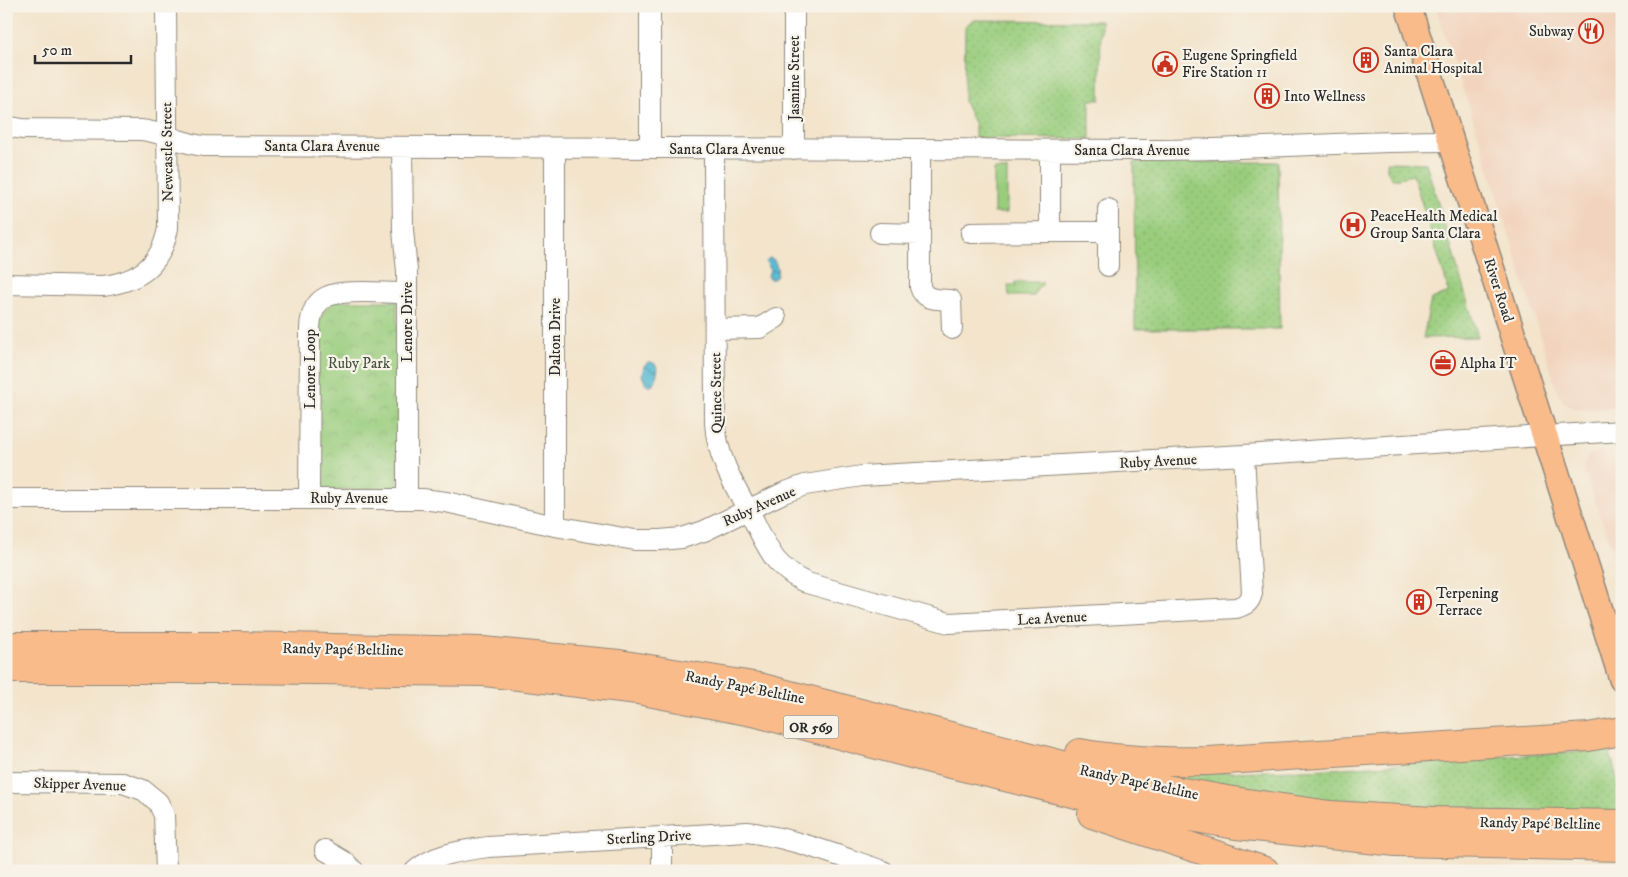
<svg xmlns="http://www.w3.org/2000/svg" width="1628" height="877" viewBox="0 0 1628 877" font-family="'IM FELL DW Pica',serif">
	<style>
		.built { fill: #f2d4be }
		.grass { fill: url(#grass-dots); stroke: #627c54 }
		.park { fill: url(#park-crowns); stroke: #627c54 }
		.garden { fill: #99cd7d; stroke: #627c54 }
		.water { fill: url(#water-waves); stroke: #407280 }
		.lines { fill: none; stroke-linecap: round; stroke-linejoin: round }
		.minor-casing { stroke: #8f887b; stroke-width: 22 }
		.major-casing { stroke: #8f887b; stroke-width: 28 }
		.highway-casing { stroke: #8f887b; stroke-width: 30 }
		.minor { stroke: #fff; stroke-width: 20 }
		.major { stroke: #fabb8b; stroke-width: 25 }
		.highway { stroke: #fabb8b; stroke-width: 28 }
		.labels { text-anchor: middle; stroke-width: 4.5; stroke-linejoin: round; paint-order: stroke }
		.shield { fill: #f7f3e8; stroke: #686764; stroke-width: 1 }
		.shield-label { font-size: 14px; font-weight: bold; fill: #2b2b2b }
		.poi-label { font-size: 15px; fill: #2b2b2b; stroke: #f7f3e8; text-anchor: start }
		.street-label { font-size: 15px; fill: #2b2b2b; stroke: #f7f3e8 }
		.park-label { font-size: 15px; fill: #465440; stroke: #f7f3e8 }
	</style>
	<defs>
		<pattern id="grass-dots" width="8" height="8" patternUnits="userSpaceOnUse" patternTransform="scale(1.25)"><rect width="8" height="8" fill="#99cd7d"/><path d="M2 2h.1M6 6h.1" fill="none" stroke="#84b06c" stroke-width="1.8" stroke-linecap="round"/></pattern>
		<pattern id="park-crowns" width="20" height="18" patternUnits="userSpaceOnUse" patternTransform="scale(1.25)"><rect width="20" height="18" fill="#99cd7d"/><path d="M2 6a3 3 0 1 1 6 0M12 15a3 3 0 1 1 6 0" fill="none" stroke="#84b06c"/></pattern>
		<pattern id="water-waves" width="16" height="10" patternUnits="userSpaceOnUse" patternTransform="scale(1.25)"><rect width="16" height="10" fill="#56bad4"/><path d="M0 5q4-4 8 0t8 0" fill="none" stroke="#4797ac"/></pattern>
	</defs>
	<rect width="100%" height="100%" fill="#f7f3e8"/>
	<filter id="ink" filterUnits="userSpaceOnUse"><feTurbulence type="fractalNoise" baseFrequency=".02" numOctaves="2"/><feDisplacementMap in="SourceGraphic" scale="10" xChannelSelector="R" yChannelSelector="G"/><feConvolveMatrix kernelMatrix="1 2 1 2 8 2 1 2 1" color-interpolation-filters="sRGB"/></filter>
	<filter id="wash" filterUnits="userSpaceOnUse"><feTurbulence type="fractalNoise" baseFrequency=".0096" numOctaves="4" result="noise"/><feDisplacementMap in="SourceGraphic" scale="20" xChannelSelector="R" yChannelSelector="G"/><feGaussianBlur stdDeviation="1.12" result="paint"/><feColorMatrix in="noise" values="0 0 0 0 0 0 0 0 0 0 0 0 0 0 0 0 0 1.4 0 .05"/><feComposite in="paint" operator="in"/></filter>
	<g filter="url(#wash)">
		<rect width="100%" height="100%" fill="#f3e4cb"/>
		<!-- built -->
		<path class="built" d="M1435 6H1622V407L1574 409 1564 403 1558 394 1480 140Z
			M1601 450H1622V592L1614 570 1612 549 1585 473 1584 464 1589 455Z"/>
		<!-- grass -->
		<path class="grass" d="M973 20 1101 21 1100 100H1090V139L975 138V125L964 102 965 26Z
			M1134 162H1278L1280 329H1135Z
			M1387 162 1426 163 1478 337 1423 338 1431 299 1447 294 1449 291 1413 175 1393 179 1391 178 1387 170Z
			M1609 749 1622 797V812L1497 813 1328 803 1161 778V774L1331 769Z"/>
		<!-- park -->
		<path class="park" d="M1015 282H1042V285L1037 288 1034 296H1009L1008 285H1015Z
			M332 301H397L398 490H321L318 487 316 324Z"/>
		<!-- garden -->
		<path class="garden" d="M994 170H1007V213H994Z"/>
		<!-- water -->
		<path class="water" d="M769 258 774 260C777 266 780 274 774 279H770L768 276 770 269 766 262Z
			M648 362 654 363 658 368 655 382 650 386 645 383 642 375 644 366Z"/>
	</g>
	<g filter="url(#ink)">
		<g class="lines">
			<defs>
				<path id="minor" d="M650 6V148
					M6 126 22 129 141 130C163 132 182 144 204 146L1150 150C1250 150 1350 141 1450 141
					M402 147 403 230 407 271V498
					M714 149 715 423C717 459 736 488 753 519 760 533 767 548 776 560 785 570 795 578 807 583L949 623 1236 608C1245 605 1250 603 1252 593L1244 455
					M794 149V6
					M920 150V287C924 301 939 299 951 300L952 329
					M1108 209V232
					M1050 232H1108V266
					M880 233 920 234
					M971 233 1050 232V151
					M6 284 103 286C139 281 161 266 168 228L166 6
					M715 329 760 328 776 318
					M309 498 310 329C311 293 334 292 364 292 378 292 393 293 407 293
					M6 499H422L446 502 555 526 635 540H660L682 538 704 531 783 493 805 485 862 476 1244 455 1622 431
					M555 526V148
					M6 782 123 783 143 790 158 802 164 815 166 871
					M662 837V871
					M325 850 345 862 354 871
					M415 871C436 853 462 851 488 847L747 832C794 838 838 856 883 871"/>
				<path id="major" d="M1408 6 1622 679"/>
				<path id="highway" d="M6 646H233L483 651 619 664 759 687 1133 783 1227 800 1330 815 1434 821 1622 824
					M6 669H234L484 672 638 690 757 713 934 760 1126 806 1236 825 1396 842 1622 847
					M1080 753C1123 761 1165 762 1209 761L1588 737 1622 731
					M1092 814 1265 871"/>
			</defs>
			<!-- minor casing -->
			<use href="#minor" class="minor-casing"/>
			<!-- major casing -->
			<use href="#major" class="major-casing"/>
			<!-- highway casing -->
			<use href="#highway" class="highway-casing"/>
			<!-- minor -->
			<use href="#minor" class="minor"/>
			<!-- major -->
			<use href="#major" class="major"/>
			<!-- highway -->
			<use href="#highway" class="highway"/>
		</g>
	</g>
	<!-- icons -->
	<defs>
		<symbol id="restaurant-ring" viewBox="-11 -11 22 22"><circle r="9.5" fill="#f7f3e8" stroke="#c8321e" stroke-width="1.5"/><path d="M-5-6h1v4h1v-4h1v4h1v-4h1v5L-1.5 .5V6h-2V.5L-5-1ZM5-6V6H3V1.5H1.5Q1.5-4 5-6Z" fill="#c8321e"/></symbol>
		<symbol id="building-ring" viewBox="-11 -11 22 22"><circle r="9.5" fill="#f7f3e8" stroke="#c8321e" stroke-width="1.5"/><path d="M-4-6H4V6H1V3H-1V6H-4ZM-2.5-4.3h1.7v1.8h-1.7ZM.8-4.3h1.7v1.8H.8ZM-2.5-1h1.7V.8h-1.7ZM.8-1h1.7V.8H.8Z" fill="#c8321e"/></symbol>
		<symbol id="civic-ring" viewBox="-11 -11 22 22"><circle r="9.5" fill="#f7f3e8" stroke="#c8321e" stroke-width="1.5"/><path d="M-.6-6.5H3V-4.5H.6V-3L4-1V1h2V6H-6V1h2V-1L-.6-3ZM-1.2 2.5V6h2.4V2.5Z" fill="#c8321e"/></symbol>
		<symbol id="hospital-ring" viewBox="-11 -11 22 22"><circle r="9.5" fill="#f7f3e8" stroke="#c8321e" stroke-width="1.5"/><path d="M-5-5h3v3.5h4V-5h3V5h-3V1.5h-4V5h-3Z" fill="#c8321e"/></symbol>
		<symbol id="office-ring" viewBox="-11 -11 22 22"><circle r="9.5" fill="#f7f3e8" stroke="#c8321e" stroke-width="1.5"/><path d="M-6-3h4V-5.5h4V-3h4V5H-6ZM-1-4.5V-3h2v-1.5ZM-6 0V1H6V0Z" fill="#c8321e"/></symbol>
	</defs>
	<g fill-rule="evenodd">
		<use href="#restaurant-ring" x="1577" y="17" width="28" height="28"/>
		<use href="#building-ring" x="1352" y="46" width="28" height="28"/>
		<use href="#civic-ring" x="1151" y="50" width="28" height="28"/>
		<use href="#building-ring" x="1253" y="82" width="28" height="28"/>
		<use href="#hospital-ring" x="1339" y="211" width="28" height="28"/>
		<use href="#office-ring" x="1429" y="349" width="28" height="28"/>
		<use href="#building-ring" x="1405" y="588" width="28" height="28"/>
	</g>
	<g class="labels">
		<!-- shield labels -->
		<rect class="shield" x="783.5" y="715.5" width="55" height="23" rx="4"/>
		<g class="shield-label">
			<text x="811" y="732">OR 569</text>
		</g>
		<!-- poi labels -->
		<g class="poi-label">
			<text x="1574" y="36" text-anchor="end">Subway</text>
			<text x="1384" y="56">Santa Clara<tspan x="1384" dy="17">Animal Hospital</tspan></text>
			<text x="1182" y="60">Eugene Springfield<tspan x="1182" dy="17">Fire Station 11</tspan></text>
			<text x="1284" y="101">Into Wellness</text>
			<text x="1370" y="221">PeaceHealth Medical<tspan x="1370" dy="17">Group Santa Clara</tspan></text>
			<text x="1460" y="368">Alpha IT</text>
			<text x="1436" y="598">Terpening<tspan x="1436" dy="17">Terrace</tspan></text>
		</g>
		<!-- street labels -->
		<g class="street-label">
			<text transform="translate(794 78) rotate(-90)" y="5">Jasmine Street</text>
			<text x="322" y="151">Santa Clara Avenue</text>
			<text x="727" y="154">Santa Clara Avenue</text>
			<text x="1132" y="155">Santa Clara Avenue</text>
			<text transform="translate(167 152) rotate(-91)" y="5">Newcastle Street</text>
			<text transform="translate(1499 290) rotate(72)" y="5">River Road</text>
			<text transform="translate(407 322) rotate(-90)" y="5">Lenore Drive</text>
			<text transform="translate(555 337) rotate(-90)" y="5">Dalton Drive</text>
			<text transform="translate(310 369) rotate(-90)" y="5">Lenore Loop</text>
			<text transform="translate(716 393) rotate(-91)" y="5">Quince Street</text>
			<text transform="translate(1158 461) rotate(-3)" y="5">Ruby Avenue</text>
			<text x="349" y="503">Ruby Avenue</text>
			<text transform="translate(759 506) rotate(-24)" y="5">Ruby Avenue</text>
			<text transform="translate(1052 618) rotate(-3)" y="5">Lea Avenue</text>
			<text transform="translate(343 649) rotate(1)" y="5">Randy Papé Beltline</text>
			<text transform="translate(745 687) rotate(11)" y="5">Randy Papé Beltline</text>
			<text transform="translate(1139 782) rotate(12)" y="5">Randy Papé Beltline</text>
			<text transform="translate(80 784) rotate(2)" y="5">Skipper Avenue</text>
			<text transform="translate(1540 823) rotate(1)" y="5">Randy Papé Beltline</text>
			<text transform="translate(649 837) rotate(-3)" y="5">Sterling Drive</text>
		</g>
		<!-- park labels -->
		<g class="park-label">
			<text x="359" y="368">Ruby Park</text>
		</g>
	</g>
	<!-- margin -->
	<rect width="1628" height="877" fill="none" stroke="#f7f3e8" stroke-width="25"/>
	<!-- scale -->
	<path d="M35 55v8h96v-8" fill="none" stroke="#2b2b2b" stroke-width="2.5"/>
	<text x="42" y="55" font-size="15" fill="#2b2b2b" stroke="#f7f3e8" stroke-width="4" paint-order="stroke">50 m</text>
</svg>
